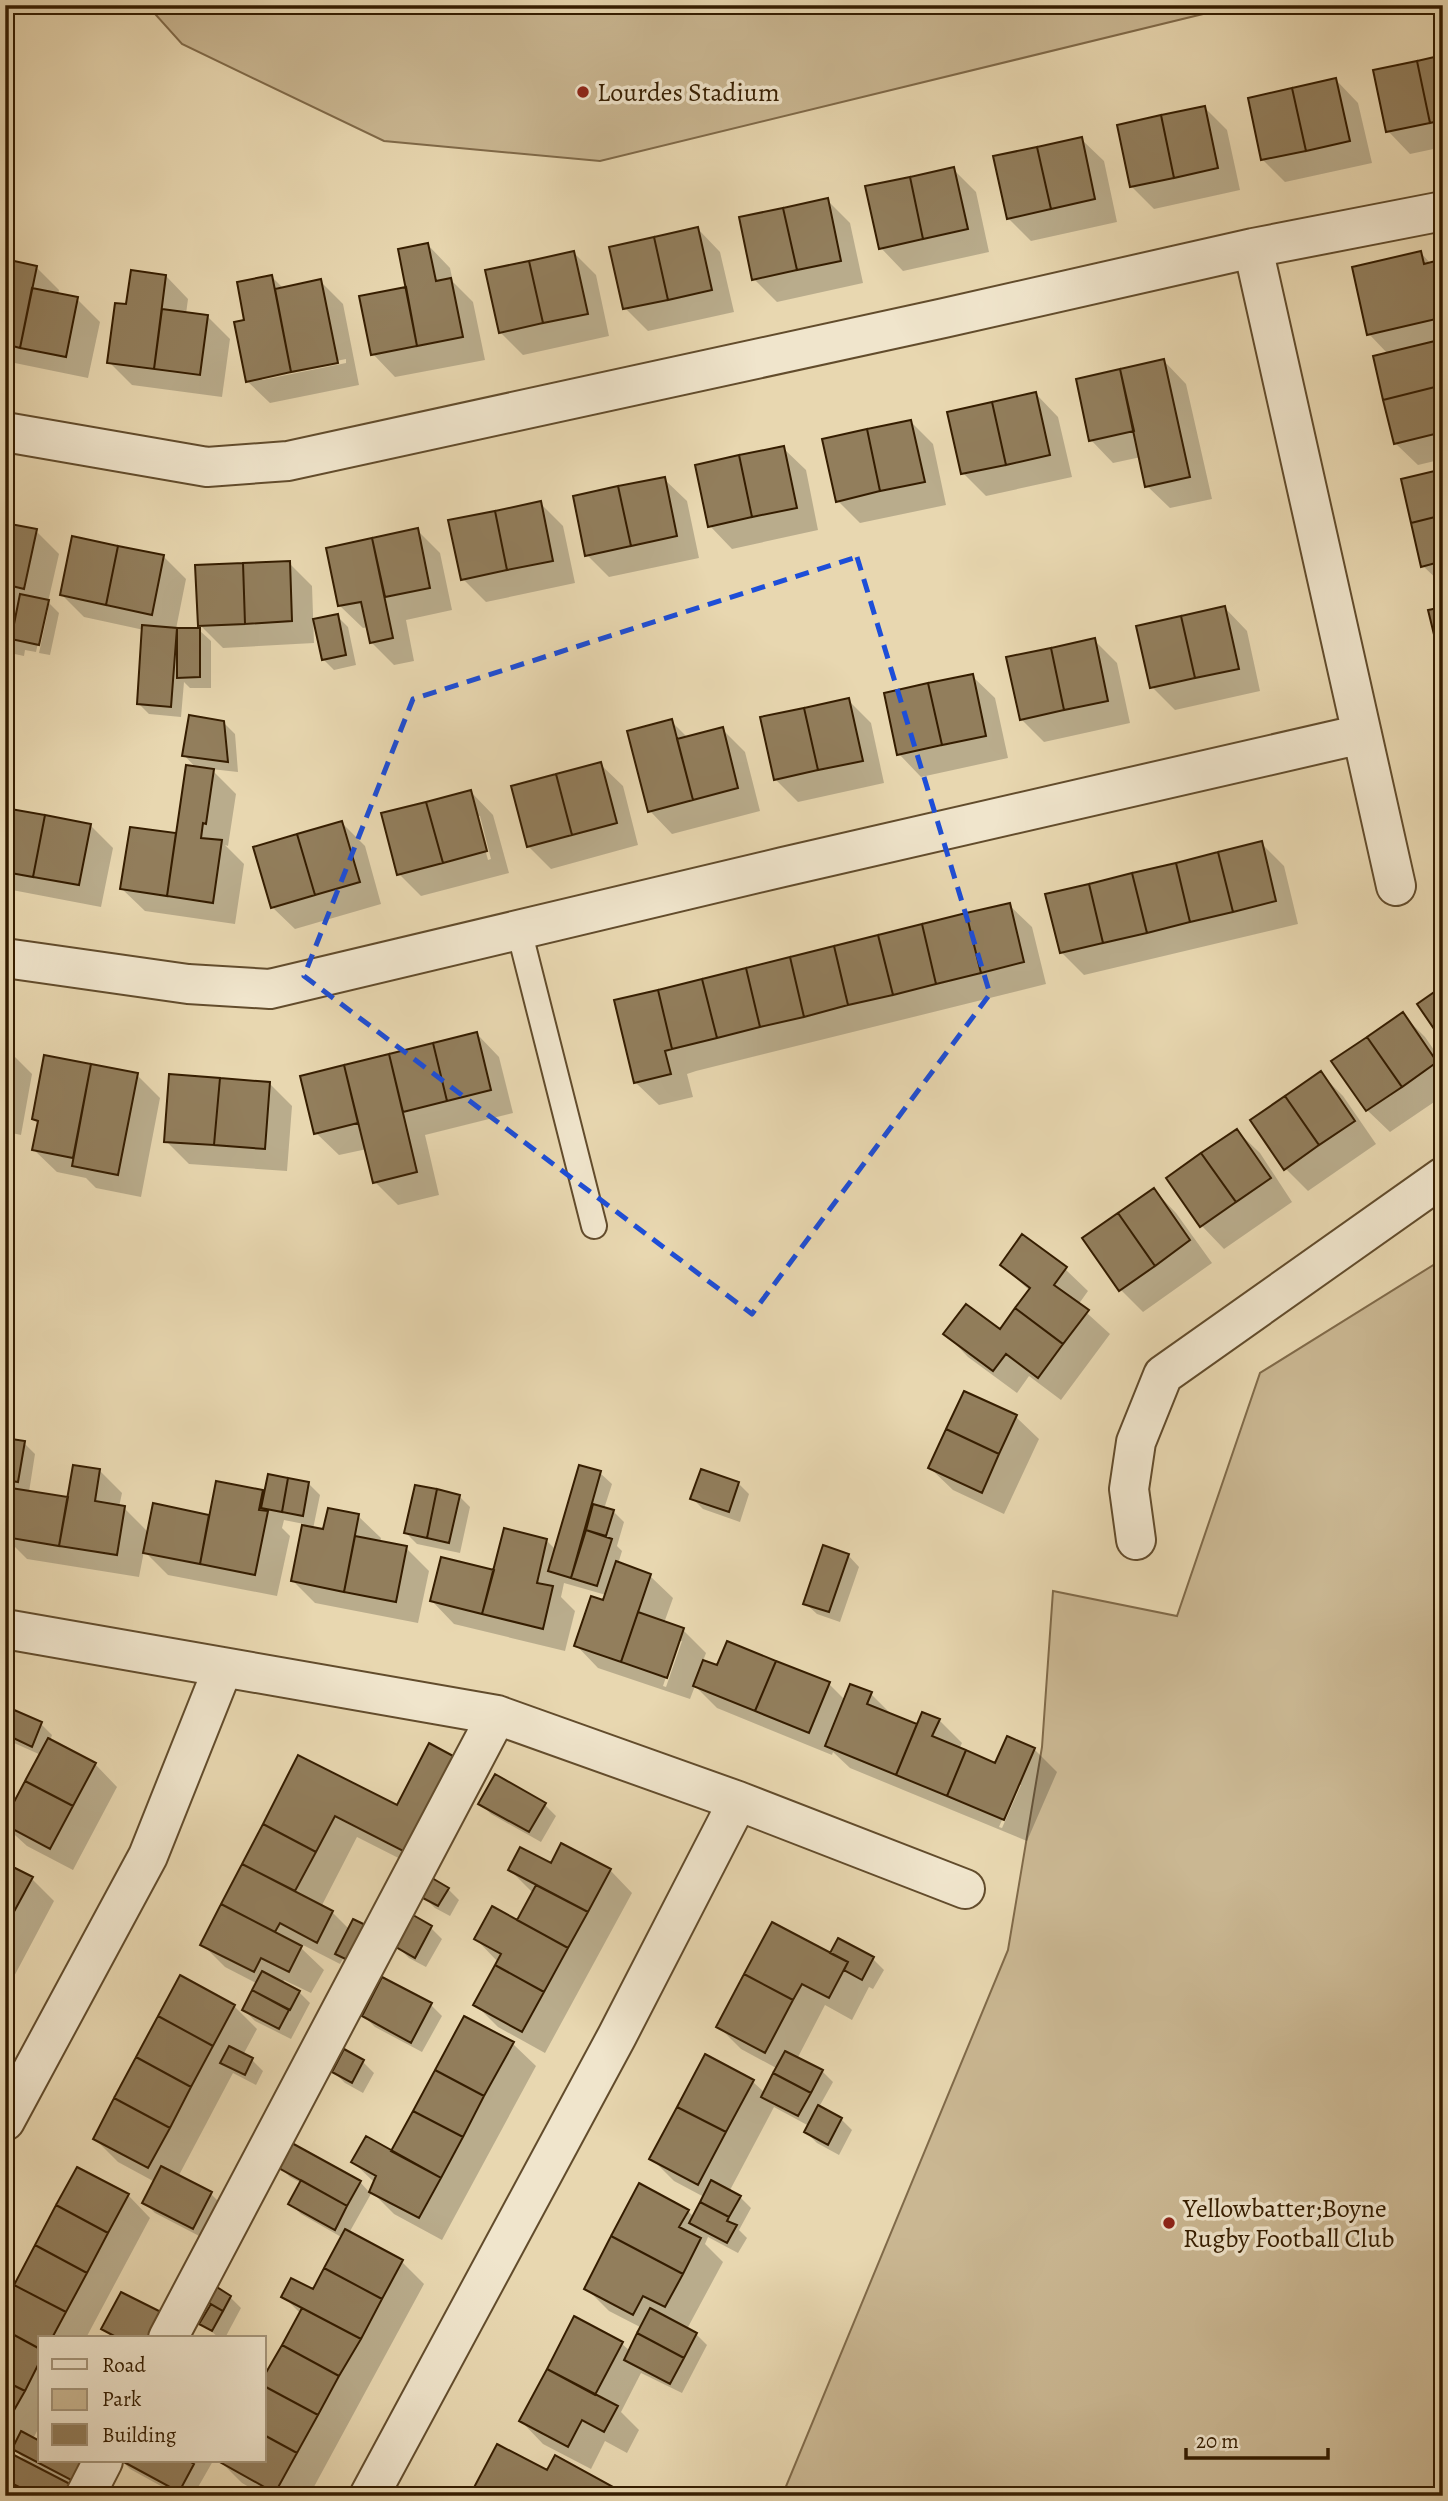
<svg xmlns="http://www.w3.org/2000/svg" width="1448" height="2501" viewBox="0 0 1448 2501" font-family="Alegreya,serif">
	<style>
		.green { fill: #cab792; stroke: #806a49; stroke-width: 2 }
		.shadow { fill: #0003; fill-rule: evenodd }
		.building { fill: #927e5c; stroke: #351d00; stroke-width: 2 }
		.lines { fill: none; stroke-linecap: round; stroke-linejoin: round }
		.lane-casing { stroke: #624c2c; stroke-width: 28 }
		.street-casing { stroke: #624c2c; stroke-width: 42 }
		.lane { stroke: #f0e5cc; stroke-width: 24 }
		.street { stroke: #f0e5cc; stroke-width: 38 }
		.marked { fill: none; stroke: #1d4ed8; stroke-width: 5; stroke-dasharray: 14 9; stroke-linejoin: round }
		.poi-dot { fill: #8f2418; stroke: #f0e5cc; stroke-width: 2.5 }
		.labels { text-anchor: middle; stroke-width: 7; stroke-linejoin: round; paint-order: stroke }
		.poi-label { font-size: 26px; fill: #351d00; stroke: #f0e5cc; text-anchor: start }
	</style>
	<rect width="100%" height="100%" fill="#e8d7b0"/>
	<filter id="stains"><feTurbulence type="fractalNoise" baseFrequency=".00286" numOctaves="4"/><feColorMatrix values="0 0 0 0 .2 0 0 0 0 .09 0 0 0 0 .02 0 0 0 .5 -.17"/></filter>
	<radialGradient id="worn" r=".72"><stop offset=".6" stop-color="#630" stop-opacity="0"/><stop offset="1" stop-color="#630" stop-opacity=".3"/></radialGradient>
	<!-- green -->
	<path class="green" d="M147 5H1240L600 161 384 141 182 44Z
		M1443 1259V2496H782L1008 1950 1042 1747 1053 1591 1177 1616 1260 1373Z"/>
	<!-- shadow -->
	<path class="shadow" d="M1443 57V147L1410 154 1388 131Z
		M1336 80 1358 103 1372 163 1285 182 1263 160Z
		M1205 108 1227 130 1240 190 1154 209 1131 186Z
		M1081 139 1104 161 1117 222 1031 241 1008 218Z
		M953 169 976 192 989 252 903 271 881 248Z
		M827 200 850 223 863 283 777 302 754 279Z
		M698 229 720 252 734 312 648 331 625 308Z
		M428 245 450 268 453 282 473 302 485 360 395 377 373 354Z
		M574 253 596 275 609 336 523 355 500 332Z
		M1421 253 1431 264 1443 261V345L1438 346 1443 351V459L1418 465 1395 443 1388 354 1369 334Z
		M5 261 36 267 59 290 58 295 77 299 100 322 88 378 5 361Z
		M166 276 188 299 186 314 207 316 230 339 222 397 132 385 109 362 128 306Z
		M272 277 284 289 320 281 343 304 359 385 270 403 247 381 246 321ZM346 359V363L262 380V376Z
		M1164 361 1186 384 1212 499 1170 508 1147 486 1141 457 1113 463 1091 440Z
		M1036 394 1058 417 1072 477 986 496 963 473Z
		M911 422 933 444 946 505 860 523 838 501Z
		M783 448 806 470 818 530 732 549 710 526Z
		M1443 470V585L1423 566Z
		M664 479 687 501 699 558 609 577 587 555Z
		M540 503 563 526 575 583 486 602 463 579Z
		M5 524 36 531 59 554 48 602 59 613 50 655 39 653 48 610H45L36 652 25 650 24 656 5 652Z
		M417 530 440 553 452 610 406 620 414 661 394 665 371 642 368 627 363 628 340 606 328 549Z
		M163 556 186 579 176 629 199 630 211 641V688H190L184 682 181 717 149 714 138 703 144 630 84 617 62 595Z
		M289 563 312 586 314 643 223 648 200 625Z
		M1225 608 1247 631 1260 691 1175 710 1152 687Z
		M337 616 348 627 356 665 334 670 323 659Z
		M1094 640 1117 663 1130 723 1044 742 1021 719Z
		M972 676 995 698 1008 758 921 777 899 754Z
		M848 700 871 723 884 783 798 802 775 779Z
		M671 721 688 738 722 729 745 752 760 811 672 834 650 811Z
		M223 722 235 734 238 772 211 769 236 794 228 846 225 845 244 864 235 924 145 911 122 889 131 829 177 835 197 769 184 755Z
		M600 764 623 786 638 845 551 869 528 846Z
		M471 792 493 815 509 873 421 896 399 874ZM476 816H480L491 859 488 860Z
		M5 809 90 825 113 848 101 907 12 890 5 884Z
		M342 823 365 846 381 904 295 929 272 907Z
		M1261 843 1284 866 1298 924 1084 975 1062 953Z
		M1009 905 1032 927 1046 984 696 1071 687 1074 693 1097 659 1105 636 1083 616 1002Z
		M1403 1015 1425 1037 1443 1063V1096L1390 1132 1367 1110Z
		M477 1034 499 1057 513 1113 425 1135 439 1195 398 1205 375 1182 367 1149 339 1155 316 1133 303 1077Z
		M5 1051H9L32 1074 21 1135 7 1132 5 1140Z
		M46 1057 137 1075 160 1098 141 1197 96 1188 86 1178 57 1172 34 1150 39 1124 34 1119Z
		M1320 1073 1343 1096 1376 1144 1308 1191 1286 1169Z
		M269 1083 292 1106 287 1171 189 1164 166 1141Z
		M1237 1131 1260 1153 1292 1202 1224 1249 1202 1226 1168 1178Z
		M1154 1190 1176 1213 1212 1263 1143 1312 1121 1290Z
		M1002 1265 1065 1269 1088 1291 1078 1305 1110 1334 1061 1400 1029 1376 1017 1393 968 1357 946 1334 1000 1331 1030 1291Z
		M1016 1417 1039 1439 1004 1514 953 1490 930 1468Z
		M5 1439 24 1443 35 1454 29 1492 69 1499 99 1470 122 1493 119 1507 124 1508 149 1533 155 1505 211 1517 262 1492 265 1495 309 1484 320 1495 313 1529 324 1531 358 1516 381 1538 380 1542 406 1548 429 1571 418 1623 315 1603 293 1581 304 1524 284 1520 282 1528 290 1536 277 1596 168 1575 144 1551 139 1577 27 1559 5 1537 12 1490 5 1489Z
		M600 1473 612 1484 604 1509 613 1511 624 1522 617 1546 622 1551 618 1564 650 1576 673 1598 664 1623 683 1630 706 1653 703 1661 717 1667 829 1684 845 1700 871 1694 894 1717 918 1726 939 1720 962 1743 959 1749 996 1765 1034 1749 1057 1772 1027 1841 850 1768 833 1752 832 1755 717 1708 695 1686 690 1699 598 1668 576 1645 606 1595 564 1583 561 1597 575 1611 565 1651 454 1624 432 1601 495 1572 546 1540 556 1550ZM585 1522 590 1524 581 1543 579 1542ZM678 1641H682L666 1687 663 1686ZM1017 1785H1021L1002 1828 999 1827Z
		M738 1483 749 1494 740 1522 703 1509 692 1498Z
		M459 1496 470 1507 460 1553 417 1544 406 1533Z
		M848 1555 859 1567 840 1622 817 1614 805 1603Z
		M5 1708 41 1724 52 1735 50 1741 95 1764 117 1787 73 1870 27 1846 5 1826V1822L41 1755 5 1739Z
		M299 1757 430 1874 357 1837 321 1907 332 1912 350 1930 348 1964 343 1959 340 1964 303 1945 301 1948 324 1970 311 1993 284 1980 282 1984 299 1992 310 2003 291 2039 255 2021 244 2010 258 1984 225 1967 202 1944Z
		M495 1776 545 1805 556 1816 541 1842 491 1814 480 1803Z
		M5 1865 32 1879 54 1901 10 1984 5 1982Z
		M551 1865 610 1870 632 1893 545 2053 498 2027 475 2004 498 1962 476 1939 518 1923 534 1894 510 1870Z
		M448 1889 459 1900 450 1916 435 1908 424 1897Z
		M431 1928 442 1939 426 1967 409 1958 398 1947Z
		M831 1955 873 1959 884 1970 873 1989 869 1987 852 2020 825 2005 797 2059 822 2071 833 2082 819 2107 841 2119 852 2130 839 2155 817 2143 806 2132 809 2126 774 2107 729 2192 740 2197 751 2208 739 2230 747 2238 738 2253 708 2237 705 2244 723 2262 687 2329 696 2334 707 2345 682 2393 641 2373 621 2412 639 2430 627 2453 605 2441 591 2469 543 2444 521 2421 575 2319 622 2344 630 2351 642 2328 609 2311 586 2288 688 2211 694 2217 704 2197 674 2181 651 2158 706 2057 753 2082 765 2093 778 2069 741 2049 718 2026Z
		M431 2005 442 2016 422 2052 375 2027 364 2016Z
		M234 2006 257 2029 243 2055 252 2060 263 2071 256 2085 233 2073 178 2177 211 2194 222 2205 205 2239 155 2213 144 2202 155 2182 118 2162 95 2139Z
		M513 2044 536 2066 442 2240 394 2214 372 2192 349 2233 402 2262 424 2284 309 2496H265L242 2483 220 2461H264L301 2314 283 2296 314 2292 343 2238 301 2214 290 2203 301 2183 290 2177 279 2166 360 2182 370 2193 375 2183 353 2162 392 2154Z
		M363 2062 374 2073 363 2093 345 2083 334 2072Z
		M128 2195 150 2218 86 2338H40V2425L33 2439 40 2443V2461H75L81 2464 84 2490 65 2481 79 2496H29L12 2487 5 2480V2467L29 2464 14 2449 15 2446 5 2441V2305Z
		M230 2297 241 2308 225 2338H219L202 2323 212 2305 206 2300Z
		M103 2329 169 2338H113Z
		M498 2446 547 2473 556 2458 625 2496H471Z
		M122 2461H213L193 2496H179L130 2469Z"/>
	<!-- building -->
	<path class="building" d="M1443 55V120L1430 123 1417 61Z
		M1417 61 1430 123 1386 132 1373 70Z
		M1336 78 1350 141 1306 151 1292 88Z
		M1292 88 1306 151 1261 160 1248 98Z
		M1205 106 1218 168 1174 178 1161 115Z
		M1161 115 1174 178 1130 187 1117 125Z
		M1082 137 1095 199 1051 209 1037 147Z
		M1037 147 1051 209 1007 219 993 156Z
		M954 167 968 229 923 239 910 177Z
		M910 177 923 239 879 249 865 186Z
		M828 198 841 261 797 270 783 208Z
		M783 208 797 270 752 280 739 217Z
		M698 227 712 290 668 300 654 237Z
		M654 237 668 300 623 309 609 247Z
		M428 243 436 281 451 278 463 337 417 346 398 249Z
		M574 251 588 314 543 323 529 261Z
		M1421 251 1424 264 1443 259V309L1435 311 1436 319 1367 335 1352 267Z
		M5 259 37 266 20 348 5 344Z
		M529 261 543 323 499 333 485 270Z
		M131 270 166 275 154 369 107 363 115 303 126 304Z
		M272 275 291 372 246 382 234 322 244 320 237 282Z
		M321 279 338 363 291 372 275 289Z
		M406 287 417 346 371 355 359 296Z
		M32 288 78 297 66 357 20 348Z
		M162 309 208 315 200 375 154 369Z
		M1435 341 1443 375V385L1383 400 1373 356Z
		M1164 359 1190 477 1145 487 1120 369Z
		M1120 369 1134 431 1089 441 1076 379Z
		M1443 385V432L1394 444 1383 400Z
		M1036 392 1050 455 1006 465 992 402Z
		M992 402 1006 465 961 474 947 412Z
		M911 420 925 482 880 491 867 429Z
		M867 429 880 491 836 502 822 439Z
		M784 446 797 508 752 517 739 455Z
		M739 455 752 517 708 527 695 465Z
		M1443 469V515L1411 523 1401 479Z
		M665 477 677 536 631 546 618 486Z
		M618 486 631 546 585 556 573 496Z
		M541 501 553 561 507 570 495 511Z
		M495 511 507 570 461 580 448 520Z
		M1443 515V561L1421 567 1411 523Z
		M5 523 37 529 24 589 12 586 5 616Z
		M418 528 430 588 385 597 372 538Z
		M72 536 118 546 106 605 60 595Z
		M372 538 393 638 370 643 361 602 338 606 326 548Z
		M118 546 164 555 152 615 106 605Z
		M290 561 292 621 245 624 243 563Z
		M243 563 245 624 198 626 195 565Z
		M20 594 49 600 39 645 11 639Z
		M1225 606 1239 669 1195 678 1181 616Z
		M1443 607V654L1439 655 1428 610Z
		M338 614 346 655 322 660 313 619Z
		M1181 616 1195 678 1150 688 1136 626Z
		M142 625 177 628 171 707 137 704Z
		M177 628H200V677L177 678Z
		M1095 638 1108 701 1064 710 1051 648Z
		M1051 648 1064 710 1020 720 1006 657Z
		M973 674 986 736 942 745 928 683Z
		M928 683 942 745 897 755 884 693Z
		M849 698 863 761 818 770 804 708Z
		M804 708 818 770 774 780 760 717Z
		M189 715 224 721 228 762 182 756Z
		M672 719 693 800 648 812 627 731Z
		M723 727 738 788 693 800 677 739Z
		M601 762 617 823 572 835 556 774Z
		M186 765 214 769 206 824 203 823 201 838 222 840 213 903 167 896Z
		M556 774 572 835 527 847 511 786Z
		M471 790 487 851 443 863 426 802Z
		M426 802 443 863 397 875 381 813Z
		M5 808 45 815 33 877 5 872Z
		M45 815 91 824 79 885 33 877Z
		M342 821 360 882 315 895 297 834Z
		M130 827 176 833 167 896 120 889Z
		M297 834 315 895 271 908 253 847Z
		M1262 841 1276 901 1233 912 1218 852Z
		M1218 852 1233 912 1190 922 1176 863Z
		M1176 863 1190 922 1147 933 1132 873Z
		M1132 873 1147 933 1103 943 1089 884Z
		M1089 884 1103 943 1060 953 1045 894Z
		M1010 903 1024 962 981 973 966 913Z
		M966 913 981 973 936 984 922 924Z
		M922 924 936 984 893 995 878 935Z
		M878 935 893 995 848 1005 834 946Z
		M834 946 848 1005 804 1017 790 957Z
		M790 957 804 1017 760 1027 746 968Z
		M746 968 760 1027 717 1038 702 979Z
		M702 979 717 1038 672 1049 658 990Z
		M1443 986V1042L1417 1004Z
		M658 990 672 1049 665 1051 671 1074 634 1083 614 1000Z
		M1403 1012 1437 1062 1402 1087 1367 1037Z
		M477 1032 491 1090 447 1101 433 1043Z
		M1367 1037 1402 1087 1366 1111 1331 1061Z
		M433 1043 447 1101 403 1112 389 1054Z
		M389 1054 417 1172 373 1183 344 1065Z
		M44 1055 91 1064 73 1158 32 1150 38 1121 32 1119Z
		M91 1064 138 1073 118 1175 72 1166Z
		M344 1065 358 1123 314 1134 300 1076Z
		M1321 1071 1355 1121 1319 1145 1285 1096Z
		M169 1074 220 1078 214 1145 164 1142Z
		M220 1078 270 1082 265 1149 214 1145Z
		M1285 1096 1319 1145 1284 1170 1250 1120Z
		M1237 1129 1271 1178 1236 1202 1201 1153Z
		M1201 1153 1236 1202 1200 1227 1166 1178Z
		M1154 1188 1190 1240 1155 1266 1118 1213Z
		M1118 1213 1155 1266 1119 1291 1082 1238Z
		M1022 1234 1067 1267 1054 1285 1089 1310 1063 1344 1015 1308 1030 1288 1000 1265Z
		M966 1304 1000 1329 1015 1308 1063 1344 1038 1378 1006 1354 993 1371 943 1334Z
		M964 1391 1017 1415 999 1454 946 1429Z
		M946 1429 999 1454 982 1493 928 1468Z
		M5 1438 25 1441 18 1482 5 1480Z
		M73 1465 100 1469 95 1501 125 1506 117 1555 59 1546Z
		M579 1465 601 1471 571 1578 548 1571Z
		M701 1469 739 1482 729 1512 690 1499Z
		M268 1474 288 1478 282 1512 261 1508Z
		M288 1478 309 1482 303 1516 282 1512Z
		M216 1481 263 1490 259 1510 268 1511 255 1575 200 1564Z
		M415 1485 437 1489 427 1538 404 1533Z
		M11 1488 68 1497 59 1546 5 1537V1519Z
		M437 1489 460 1495 449 1543 427 1538Z
		M153 1503 209 1515 200 1564 143 1553Z
		M593 1504 614 1510 606 1536 586 1530Z
		M328 1508 359 1514 344 1592 291 1581 302 1525 323 1529Z
		M504 1528 547 1539 537 1583 553 1586 543 1629 482 1614Z
		M586 1530 612 1539 597 1586 571 1578Z
		M355 1536 407 1546 396 1602 344 1592Z
		M823 1545 849 1554 829 1612 803 1604Z
		M441 1557 494 1570 482 1614 430 1601Z
		M616 1561 651 1574 621 1662 574 1646 591 1596 603 1600Z
		M638 1612 684 1628 667 1678 621 1662Z
		M727 1641 776 1661 755 1711 693 1686 703 1660 717 1665Z
		M776 1661 830 1682 809 1733 755 1711Z
		M850 1684 872 1692 867 1704 917 1724 896 1775 825 1746Z
		M5 1706 42 1722 32 1747 5 1734Z
		M922 1712 940 1719 932 1736 966 1750 947 1796 896 1775Z
		M1007 1736 1035 1748 1004 1820 947 1796 966 1750 995 1763Z
		M48 1738 96 1763 73 1806 25 1781Z
		M429 1743 455 1757 407 1853 335 1816 316 1852 263 1824 298 1755 397 1805Z
		M495 1774 546 1803 529 1832 478 1804Z
		M25 1781 73 1806 50 1849 5 1825V1819Z
		M263 1824 316 1852 295 1891 242 1864Z
		M561 1843 611 1869 588 1912 508 1870 520 1847 551 1863Z
		M5 1863 33 1877 10 1919 5 1917Z
		M242 1864 333 1911 317 1943 280 1923 275 1932 221 1904Z
		M432 1878 449 1888 438 1906 421 1897Z
		M536 1885 588 1912 568 1948 517 1920Z
		M221 1904 302 1946 289 1972 261 1958 254 1972 200 1945Z
		M492 1906 568 1948 544 1992 495 1965 501 1954 474 1939Z
		M413 1915 432 1926 415 1958 396 1947Z
		M353 1919 376 1930 358 1965 335 1954Z
		M772 1922 848 1962 829 1998 802 1984 793 2000 744 1974Z
		M838 1938 874 1957 862 1980 844 1970 848 1962 830 1953Z
		M495 1965 544 1992 522 2032 473 2005Z
		M262 1971 300 1991 290 2010 252 1990Z
		M744 1974 793 2000 765 2053 716 2027Z
		M180 1975 235 2005 213 2046 158 2016Z
		M382 1977 432 2003 411 2043 362 2016Z
		M252 1990 289 2010 279 2029 242 2010Z
		M158 2016 213 2046 191 2087 136 2057Z
		M464 2016 514 2042 484 2096 435 2070Z
		M229 2046 253 2058 245 2075 220 2063Z
		M344 2049 364 2060 352 2083 332 2072Z
		M785 2051 823 2070 811 2093 773 2073Z
		M705 2054 754 2080 726 2132 677 2107Z
		M136 2057 191 2087 170 2128 114 2098Z
		M435 2070 484 2096 463 2137 413 2111Z
		M773 2073 811 2093 798 2116 761 2097Z
		M114 2098 170 2128 148 2168 93 2139Z
		M818 2105 842 2118 828 2145 804 2132Z
		M677 2107 726 2132 698 2185 649 2159Z
		M413 2111 463 2137 441 2178 391 2151Z
		M366 2136 441 2178 419 2218 369 2192 376 2176 351 2162Z
		M290 2142 361 2181 347 2206 277 2167Z
		M161 2166 212 2192 193 2229 142 2203Z
		M77 2167 129 2194 108 2233 56 2205Z
		M301 2180 347 2206 335 2230 288 2204Z
		M711 2180 741 2196 729 2217 700 2202Z
		M639 2183 689 2210 679 2227 701 2238 683 2274 611 2236Z
		M700 2202 729 2217 727 2221 737 2225 727 2243 689 2223Z
		M56 2205 108 2233 87 2273 35 2245Z
		M345 2229 403 2260 382 2299 324 2268Z
		M611 2236 683 2274 665 2307 643 2296 633 2315 584 2289Z
		M35 2245 87 2273 66 2312 14 2285Z
		M324 2268 382 2299 361 2339 281 2297 291 2278 313 2289Z
		M212 2284 231 2296 223 2311 204 2300Z
		M14 2285 66 2312 52 2338H40V2349L5 2330V2301Z
		M121 2292 165 2314 153 2338H118L101 2329Z
		M211 2304 223 2311 212 2331 199 2324Z
		M302 2308 361 2339 339 2376 282 2345Z
		M650 2308 697 2333 684 2358 637 2333Z
		M574 2316 623 2342 595 2395 547 2369Z
		M5 2330 40 2349V2361L25 2391 5 2381Z
		M637 2333 684 2358 670 2384 624 2360Z
		M282 2345 339 2376 318 2415 264 2386V2376Z
		M547 2369 618 2406 604 2432 582 2420 568 2447 519 2421Z
		M5 2381 25 2391 5 2426Z
		M264 2386 318 2415 297 2453 264 2435Z
		M21 2431 40 2441V2461L82 2462 73 2481 12 2449Z
		M264 2435 297 2453 275 2493 218 2461H264Z
		M497 2444 547 2470 555 2455 626 2494 472 2496 470 2495Z
		M10 2453 70 2484 64 2496H37L5 2480V2463Z
		M122 2461H189L194 2464 179 2492Z"/>
	<g class="lines">
		<defs>
			<path id="lane" d="M519 930 594 1226"/>
			<path id="street" d="M1253 248 1396 886
				M5 432 207 467 288 461 944 318 1253 248 1443 211
				M5 958 188 984 270 989 783 867 1362 734
				M1136 1540 1129 1489 1136 1442 1163 1375 1443 1177
				M5 1629 497 1715 738 1801 965 1889
				M5 2121 148 1856 223 1668
				M168 2338 497 1715
				M85 2496 103 2461
				M369 2496 617 2036 738 1801"/>
		</defs>
		<!-- lane casing -->
		<use href="#lane" class="lane-casing"/>
		<!-- street casing -->
		<use href="#street" class="street-casing"/>
		<!-- lane -->
		<use href="#lane" class="lane"/>
		<!-- street -->
		<use href="#street" class="street"/>
	</g>
	<!-- marked area -->
	<path class="marked" d="M857 557 990 994 752 1314 304 976 413 699Z"/>
	<!-- markers -->
	<g class="poi-dot">
		<circle cx="583" cy="92" r="7"/>
		<circle cx="1169" cy="2223" r="7"/>
	</g>
	<g class="labels">
		<!-- poi labels -->
		<g class="poi-label">
			<text x="597" y="101">Lourdes Stadium</text>
			<text x="1183" y="2217">Yellowbatter;Boyne<tspan x="1183" dy="30">Rugby Football Club</tspan></text>
		</g>
	</g>
	<!-- margin -->
	<rect width="1448" height="2501" fill="none" stroke="#e8d7b0" stroke-width="28"/>
	<rect x="7" y="7" width="1434" height="2487" fill="none" stroke="#351d00" stroke-width="3.5"/>
	<rect x="14" y="14" width="1420" height="2473" fill="none" stroke="#351d00" stroke-width="2"/>
	<!-- legend -->
	<rect x="38" y="2336" width="228" height="126" fill="#f0e5cc" stroke="#a5957a" stroke-width="2"/>
	<rect x="52" y="2359" width="35" height="10" fill="#f0e5cc" stroke="#a5957a" stroke-width="2"/>
	<text x="102" y="2372" font-size="21" fill="#351d00">Road</text>
	<rect x="52" y="2389" width="35" height="21" fill="#cab792" stroke="#a5957a" stroke-width="2"/>
	<text x="102" y="2406" font-size="21" fill="#351d00">Park</text>
	<rect x="52" y="2424" width="35" height="21" fill="#927e5c" stroke="#a5957a" stroke-width="2"/>
	<text x="102" y="2442" font-size="21" fill="#351d00">Building</text>
	<!-- scale -->
	<path d="M1186 2448v10h142v-10" fill="none" stroke="#351d00" stroke-width="3.5"/>
	<text x="1196" y="2448" font-size="21" fill="#351d00" stroke="#f0e5cc" stroke-width="5" paint-order="stroke">20 m</text>
	<rect width="100%" height="100%" filter="url(#stains)"/>
	<rect width="100%" height="100%" fill="url(#worn)"/>
</svg>
